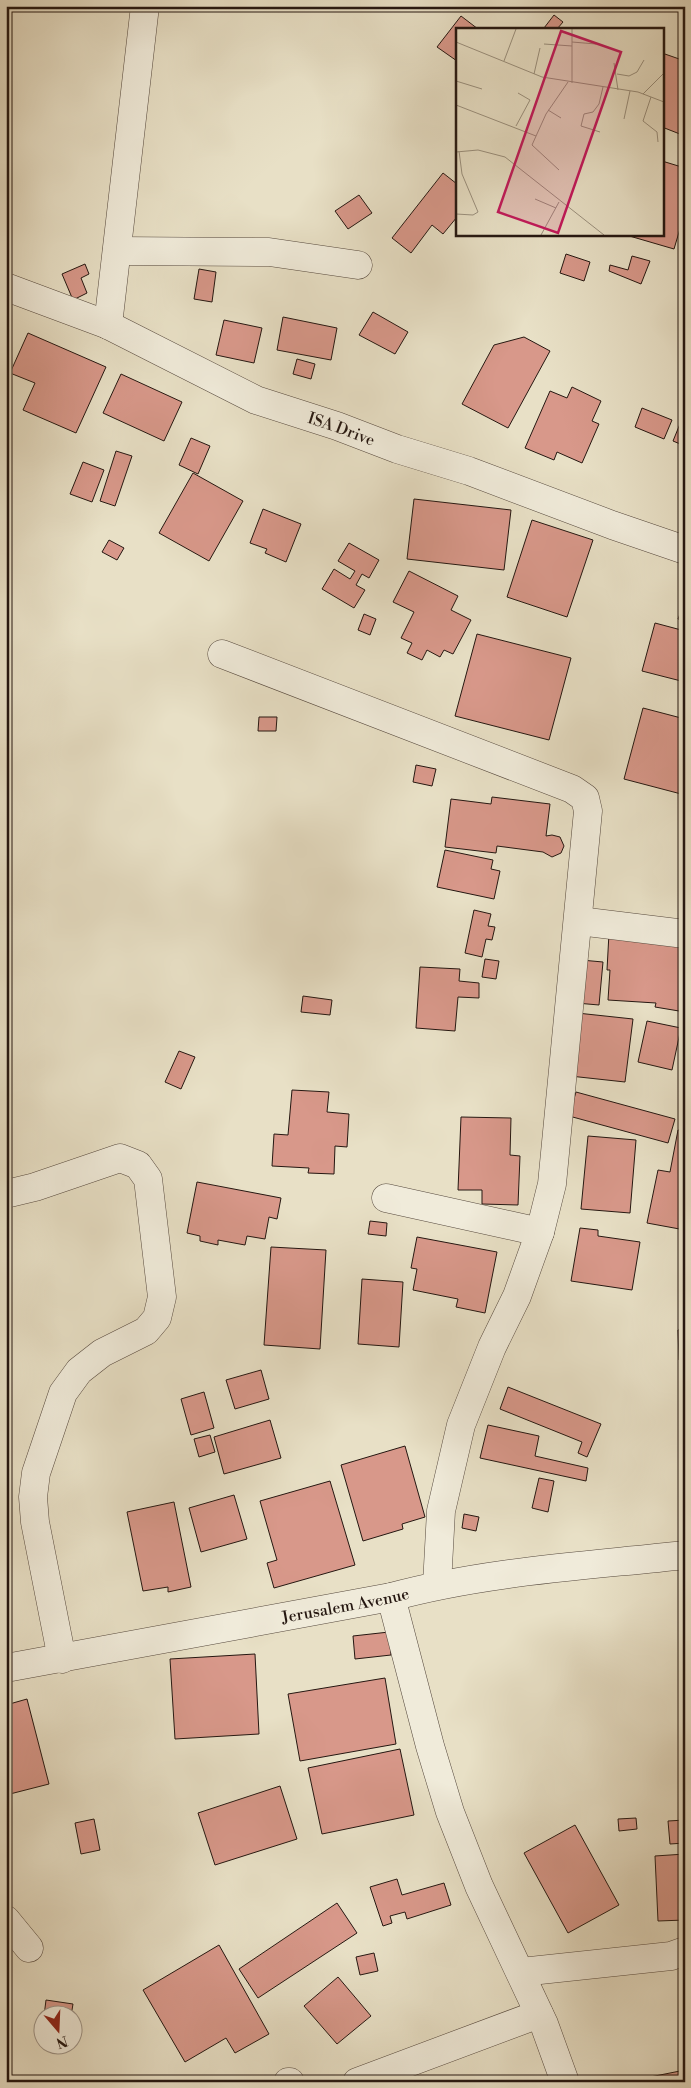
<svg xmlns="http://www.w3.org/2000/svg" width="691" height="2088" viewBox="0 0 691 2088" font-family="'Libre Bodoni',serif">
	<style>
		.building { fill: #d8988a; stroke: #251711 }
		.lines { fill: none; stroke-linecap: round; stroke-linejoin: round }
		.minor-casing { stroke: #56493e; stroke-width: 29 }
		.minor { stroke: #f0ebda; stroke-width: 28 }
		.labels { text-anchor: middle; stroke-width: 4; stroke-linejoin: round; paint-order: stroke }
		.street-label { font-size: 16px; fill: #251711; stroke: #f0ebda }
		.inset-road { fill: none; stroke: #9a907e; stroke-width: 1 }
		.view { fill: #c2185b; fill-opacity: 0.15; stroke: #c2185b; stroke-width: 2.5 }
		.inset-edge { fill: none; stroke: #251711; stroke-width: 2.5 }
	</style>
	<rect width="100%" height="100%" fill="#e8e0c6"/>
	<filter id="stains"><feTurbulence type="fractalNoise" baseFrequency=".004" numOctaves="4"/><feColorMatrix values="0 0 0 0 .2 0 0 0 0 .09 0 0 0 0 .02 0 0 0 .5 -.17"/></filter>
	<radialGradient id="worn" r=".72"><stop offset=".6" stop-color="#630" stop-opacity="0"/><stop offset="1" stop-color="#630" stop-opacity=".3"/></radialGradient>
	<!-- building -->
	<path class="building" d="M554 15 563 22 557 29H545L544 28Z
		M461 16 478 29H457V61L437 47Z
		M662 53 685 61V136L662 127Z
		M662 161 685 168V212L674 249 626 235V234H662Z
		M443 173 457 184V217L443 234 432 225 411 253 392 238Z
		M359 195 372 213 348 229 335 211Z
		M566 254 590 262 584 281 560 273Z
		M632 256 650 261 641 284 609 271 610 265 628 270Z
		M85 264 89 274 81 278 87 293 73 300 62 274Z
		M199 269 216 272 212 302 194 299Z
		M373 312 408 332 395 354 359 335Z
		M283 317 337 328 331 360 277 350Z
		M224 320 262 328 254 363 216 355Z
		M28 333 106 367 76 433 23 410 35 383 10 373Z
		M524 337 550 351 508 428 462 404 494 345Z
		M297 359 315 364 311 379 293 374Z
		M121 374 182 402 164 441 103 413Z
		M572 387 601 401 592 421 599 424 582 463 557 452 554 460 525 448 550 391 567 398Z
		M642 408 672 420 664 439 635 427Z
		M682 419 685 421V446L673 441Z
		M191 438 210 446 198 474 179 465Z
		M116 451 132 456 115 506 100 501Z
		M83 462 104 470 92 502 70 494Z
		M193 473 243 501 209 561 159 533Z
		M414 499 511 510 504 570 407 559Z
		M263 509 301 524 286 562 265 553 267 549 250 543Z
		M532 520 593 540 567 617 507 597Z
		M109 540 124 548 117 560 102 552Z
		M349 543 379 560 369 578 362 574 356 585 365 590 354 608 322 589 334 569 350 579 355 571 338 561Z
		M409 571 458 596 451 610 471 620 453 654 444 650 440 657 427 650 422 660 407 653 412 643 401 638 414 612 393 602Z
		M685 601V621L678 619Z
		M364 614 376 619 370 635 358 630Z
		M655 623 685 631V682L642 671Z
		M477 634 571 658 549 740 455 716Z
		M643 708 685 719V795L624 779Z
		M259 717H277L276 731H258Z
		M416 765 436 769 432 786 413 782Z
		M492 797 550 804 546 836 552 835 560 837 564 846 561 853 552 857 543 852 497 846 496 853 445 847 451 799 491 804Z
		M445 850 493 860 491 869 500 871 494 899 437 887Z
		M474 910 491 914 488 926 495 927 492 940 486 939 482 957 465 953Z
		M609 933 685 945V1012L655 1007 656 1003 608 1000 610 970H607Z
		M485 959 499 961 496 979 482 977Z
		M581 960 603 962 599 1005 576 1003Z
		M420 967 460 969 459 981 479 983V998L458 997 455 1031 416 1028Z
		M303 996 332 1000 330 1015 301 1012Z
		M577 1013 633 1019 625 1082 570 1076Z
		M647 1021 681 1028 672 1070 638 1062Z
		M179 1051 195 1057 181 1089 165 1082Z
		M292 1090 329 1092 327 1112 349 1114 347 1147 335 1146 334 1174 308 1173 309 1168 272 1166 274 1134 288 1135Z
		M576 1092 675 1119 668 1143 569 1116Z
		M461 1117 511 1118 510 1155 520 1156 518 1205 482 1204V1190H458Z
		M678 1130 685 1131V1230L647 1223 658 1170 670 1172Z
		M588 1136 636 1140 630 1213 581 1209Z
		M197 1182 281 1198 277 1219 269 1217 265 1239 247 1236 245 1245 218 1240V1245L200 1241V1236L187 1233Z
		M370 1221 387 1223 386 1236 368 1234Z
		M580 1228 598 1230V1236L640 1242 632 1290 571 1281Z
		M417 1237 497 1252 485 1313 456 1307 458 1299 413 1290 417 1269 411 1268Z
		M271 1247 326 1250 320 1349 264 1345Z
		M362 1279 403 1282 399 1347 358 1344Z
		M685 1329V1360H679L678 1330Z
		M261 1370 269 1399 235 1409 226 1380Z
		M508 1387 601 1424 587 1457 578 1453 582 1442 500 1409Z
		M204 1392 214 1428 191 1435 181 1399Z
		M270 1420 281 1458 224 1474 214 1437Z
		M488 1425 539 1436 535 1456 588 1468 586 1481 480 1458Z
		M210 1435 215 1452 199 1457 194 1439Z
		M405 1446 425 1517 402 1524 403 1529 363 1541 341 1465Z
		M539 1478 554 1481 548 1512 532 1508Z
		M330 1481 355 1565 274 1588 267 1563 277 1560 260 1501Z
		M234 1495 247 1539 201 1552 189 1508Z
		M174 1502 191 1587 168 1592V1587L143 1591 127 1512Z
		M464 1514 479 1517 476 1531 462 1528Z
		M389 1632 391 1655 355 1659 353 1636Z
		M255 1654 259 1734 175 1739 170 1659Z
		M385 1678 396 1744 300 1761 288 1694Z
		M27 1699 49 1784 6 1795V1705Z
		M400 1749 414 1815 322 1834 308 1768Z
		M280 1786 297 1839 215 1865 198 1813Z
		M636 1818 637 1829 619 1831 618 1819Z
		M94 1819 100 1850 81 1854 75 1823Z
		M685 1820V1843L670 1844 668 1821Z
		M575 1825 619 1905 568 1933 524 1853Z
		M685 1854V1920L658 1921 655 1856Z
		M397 1879 402 1895 444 1883 451 1905 407 1919 405 1912 390 1916 392 1923 383 1926 370 1887Z
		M337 1903 357 1933 258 1998 239 1969Z
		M219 1945 269 2034 235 2053 226 2038 185 2062 143 1990Z
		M374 1953 378 1971 360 1975 356 1957Z
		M338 1977 371 2016 337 2044 304 2006Z
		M46 2000 73 2004 71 2016H44Z
		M685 2070V2082H635V2080Z"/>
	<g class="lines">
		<defs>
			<g id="minor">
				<path d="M117 251 269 252 358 265"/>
				<path id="s1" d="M6 287 108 325 256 400 337 426 397 449 469 471 612 525 685 550"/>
				<path d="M108 325 145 6"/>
				<path d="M222 654 572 789 585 798 588 811 552 1184 540 1232 517 1296 492 1347 461 1425 441 1511 437 1585"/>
				<path d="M579 921 685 934"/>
				<path d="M6 1194 35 1187 120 1158 138 1165 148 1179 162 1297 157 1318 146 1331 102 1353 79 1371 63 1393 36 1473 33 1497 35 1522 62 1659"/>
				<path d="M386 1198 540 1232"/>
				<path d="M391 1597 430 1746 450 1812 479 1886 544 2024 565 2082"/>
				<path id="s2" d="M6 1668 391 1597C487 1571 586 1566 685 1555"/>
				<path d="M6 1920 29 1948"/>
				<path d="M521 1972 671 1956 685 1951"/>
				<path d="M288 2082H290"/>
				<path d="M357 2082 539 2014"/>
			</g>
		</defs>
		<!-- minor casing -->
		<use href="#minor" class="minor-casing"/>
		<!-- minor -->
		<use href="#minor" class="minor"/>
	</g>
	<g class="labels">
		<!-- street labels -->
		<g class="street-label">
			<text dy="6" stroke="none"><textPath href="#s1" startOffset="365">ISA Drive</textPath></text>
			<text dy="6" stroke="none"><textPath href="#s2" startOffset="345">Jerusalem Avenue</textPath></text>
		</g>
	</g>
	<!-- overview -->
	<g transform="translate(456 28)">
		<rect width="208" height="208" fill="#e8e0c6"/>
		<path class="inset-road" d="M116 1V55M0 14 86 49 182 64 208 74M116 14 140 16M88 16 116 18M48 33 60 1M158 35 162 62M78 46 84 20M161 46 173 48 181 44 188 32M0 53 26 61M187 66 208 45M195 69 187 93 201 104 202 114M0 77 80 108M92 82 105 90M168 91 174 63M60 98 74 72 62 65M144 104 125 98 128 86 137 84 143 76 147 59M0 124 22 122 49 129 148 207M103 142 76 117 90 86 112 54M79 171 100 180M0 186 17 187 22 184 6 146 3 123M85 207 103 174"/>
		<path class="view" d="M105 3 165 24 102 205 42 184Z"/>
		<rect width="208" height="208" class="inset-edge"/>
	</g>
	<!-- margin -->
	<rect width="691" height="2088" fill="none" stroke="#e8e0c6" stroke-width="25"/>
	<rect x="8" y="8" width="676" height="2073" fill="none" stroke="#251711" stroke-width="2.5"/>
	<rect x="12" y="12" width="666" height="2063" fill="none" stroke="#251711"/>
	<!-- north arrow -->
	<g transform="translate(58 2030) rotate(161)"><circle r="24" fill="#f0ebda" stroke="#9f968a"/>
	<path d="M0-4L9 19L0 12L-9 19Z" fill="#8f2418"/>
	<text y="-8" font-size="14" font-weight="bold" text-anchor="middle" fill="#251711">N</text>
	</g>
	<rect width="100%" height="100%" filter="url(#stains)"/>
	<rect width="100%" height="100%" fill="url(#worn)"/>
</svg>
